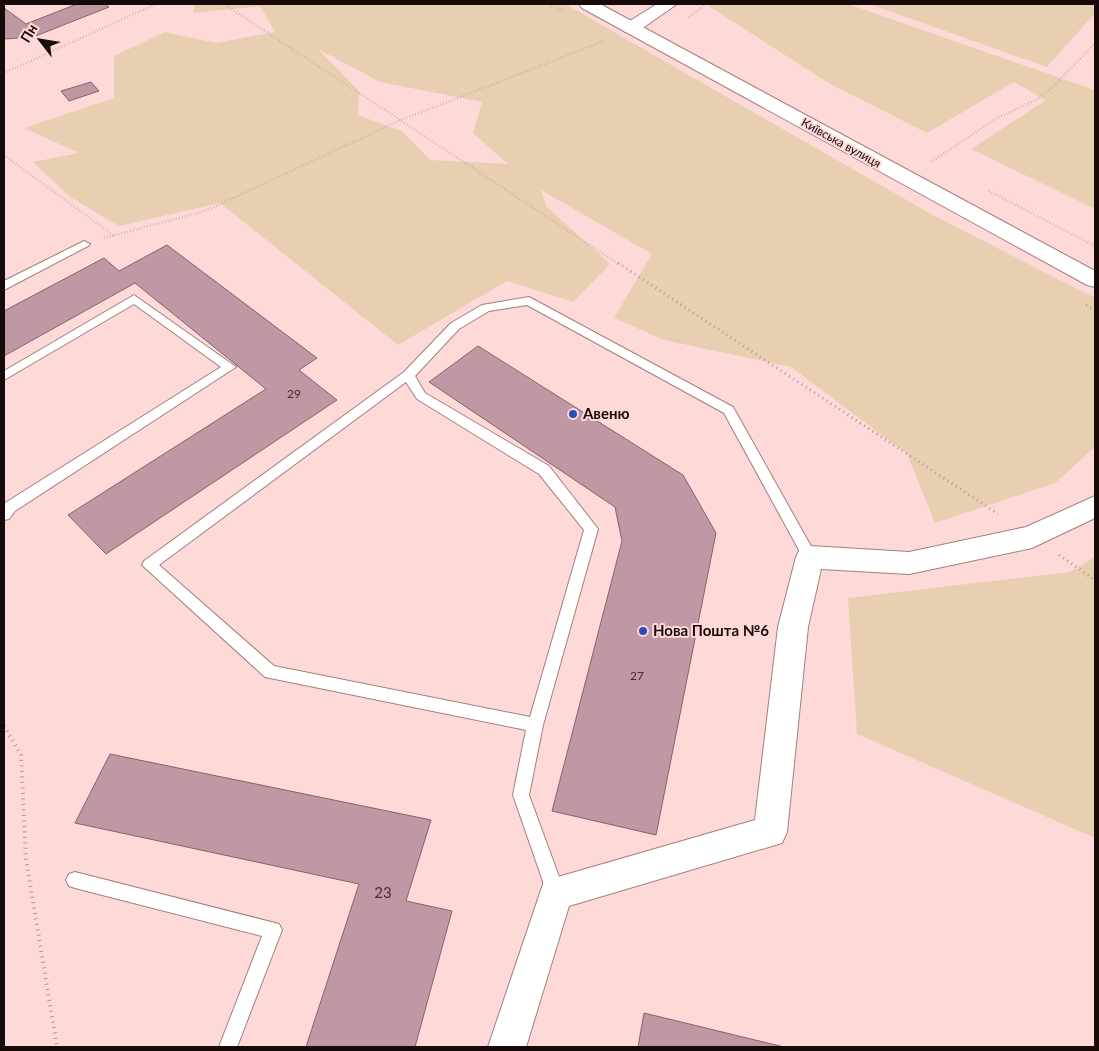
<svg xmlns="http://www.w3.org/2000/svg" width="1099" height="1051" viewBox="0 0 1099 1051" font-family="Lato,sans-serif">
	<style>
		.green { fill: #e9cfb1; fill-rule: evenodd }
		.building { fill: #bf98a3; stroke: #85626c }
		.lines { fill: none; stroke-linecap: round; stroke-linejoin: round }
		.lane-casing { stroke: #a47e7b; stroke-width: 2 }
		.street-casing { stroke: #a47e7b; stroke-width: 2 }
		.secondary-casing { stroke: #a47e7b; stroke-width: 2 }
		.path-far2 { stroke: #b49896; stroke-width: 2.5; stroke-dasharray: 0.5 2.5; stroke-linecap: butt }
		.path-far1 { stroke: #b49896; stroke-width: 3; stroke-dasharray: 1 4; stroke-linecap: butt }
		.path { stroke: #b49896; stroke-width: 4; stroke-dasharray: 1 4.5; stroke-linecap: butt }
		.lane { fill: #fff; fill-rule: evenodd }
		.street { fill: #fff; fill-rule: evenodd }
		.secondary { fill: #fff; fill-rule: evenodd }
		.poi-dot { fill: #274ebc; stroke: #fddad8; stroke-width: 2 }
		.labels { text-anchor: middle; stroke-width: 4; stroke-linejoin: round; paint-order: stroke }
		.far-street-label { font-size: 12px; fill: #180a09; stroke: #fddad8 }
		.number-label { font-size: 12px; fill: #422e30 }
		.poi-label { font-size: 15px; font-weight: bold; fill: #180a09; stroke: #fddad8; text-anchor: start }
		.near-number-label { font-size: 15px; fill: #422e30 }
	</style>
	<rect width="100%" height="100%" fill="#fddad8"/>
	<!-- green -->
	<path class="green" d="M195 4H565L931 214 1095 298V447L1055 483 935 523 907 454 791 367 664 340 614 318 652 254 541 190 546 206 610 264 573 302 507 281 398 345 220 203 119 226 70 197 33 162 79 153 24 128 114 98V56L165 32 216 43 275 32 260 6 193 13ZM318 49 380 82 482 102 473 133 508 164 430 160 403 132 358 115 359 91Z
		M706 4H848L1095 90V209L971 149 1046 100 1014 82 927 133 830 84Z
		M869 4H1093L1095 13 1047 67Z
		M1095 557V838L857 734 848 598 1070 572Z"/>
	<!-- building -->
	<path class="building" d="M77 4H105L109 7 33 37 4 39V8L26 24Z
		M91 82 99 91 69 101 61 91Z
		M167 245 317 358 299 370 337 400 106 554 68 515 266 389 135 283 4 356V311L104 258 119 271Z
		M478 346 683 475 716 533 656 835 552 811 622 541 615 507 429 382Z
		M110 754 431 820 406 901 452 911 415 1047H306L359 884 75 823Z
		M644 1013 784 1047H638Z"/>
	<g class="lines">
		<defs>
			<path id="lane" d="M84 241 90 244 88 246 4 290V281Z
				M134 295 236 367 15 511 9 519 4 520 5 503 221 367 134 304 4 380V371Z
				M529 297 733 407 817 557 815 561H805L724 413 527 305 489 311 459 329 415 376 425 393 549 466 598 529 543 725 529 795 565 893 562 899 556 902 550 899 547 893 513 795 526 730 265 677 142 565 144 561 404 372 451 323 482 305ZM406 382 417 399 539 474 584 530 530 717 274 666 159 565Z
				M75 872 279 924 282 930 237 1047H219L262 936 75 888 69 886 66 880 69 874Z"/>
			<path id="street" d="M657 4H677L637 32H625L622 28 625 24Z
				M1095 496V518L1032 548 909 574 821 569 808 627 787 832 782 843 569 906 526 1047H488L544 881 755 820 778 627 796 557 800 549 810 546 909 552 1026 527Z"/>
			<path id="secondary" d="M579 4H600L1095 271V287L1087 285 582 8Z"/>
		</defs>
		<!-- lane casing -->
		<use href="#lane" class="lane-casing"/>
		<!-- street casing -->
		<use href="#street" class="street-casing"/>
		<!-- secondary casing -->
		<use href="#secondary" class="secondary-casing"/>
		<!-- path-far2 -->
		<path class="path-far2" d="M224 4 620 265
			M549 4 564 12
			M689 17 706 4
			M4 73 156 4
			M4 155 114 236
			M931 162 997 118 1036 100 1055 85 1095 43
			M989 191 1095 246
			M104 238 205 211 401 120 604 41"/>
		<!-- path-far1 -->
		<path class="path-far1" d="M618 263 998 514
			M1086 305 1095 310
			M1059 555 1095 580"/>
		<!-- path -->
		<path class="path" d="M4 726 21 755 26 859 57 1047"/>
		<!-- lane -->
		<use href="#lane" class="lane"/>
		<!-- street -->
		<use href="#street" class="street"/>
		<!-- secondary -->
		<use href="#secondary" class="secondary"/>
	</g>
	<!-- markers -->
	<g class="poi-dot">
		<circle cx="573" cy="414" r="5"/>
		<circle cx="643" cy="631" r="5"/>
	</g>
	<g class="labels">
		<!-- far-street labels -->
		<g class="far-street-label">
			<text transform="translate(841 143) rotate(29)" y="4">Київська вулиця</text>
		</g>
		<!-- number labels -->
		<g class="number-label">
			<text x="294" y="398">29</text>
			<text x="637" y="680">27</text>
		</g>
		<!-- poi labels -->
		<g class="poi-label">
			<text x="583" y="419">Авеню</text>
			<text x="653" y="636">Нова Пошта №6</text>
		</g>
		<!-- near-number labels -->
		<g class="near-number-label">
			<text x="383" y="898">23</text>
		</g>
	</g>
	<!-- border -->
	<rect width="1099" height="1051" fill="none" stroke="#180a09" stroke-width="10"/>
	<!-- north arrow -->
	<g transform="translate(40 40) rotate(301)" stroke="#fddad8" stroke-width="4" paint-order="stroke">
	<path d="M0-4L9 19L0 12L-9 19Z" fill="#180a09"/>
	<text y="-8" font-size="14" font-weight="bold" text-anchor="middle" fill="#180a09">Пн</text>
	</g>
</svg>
